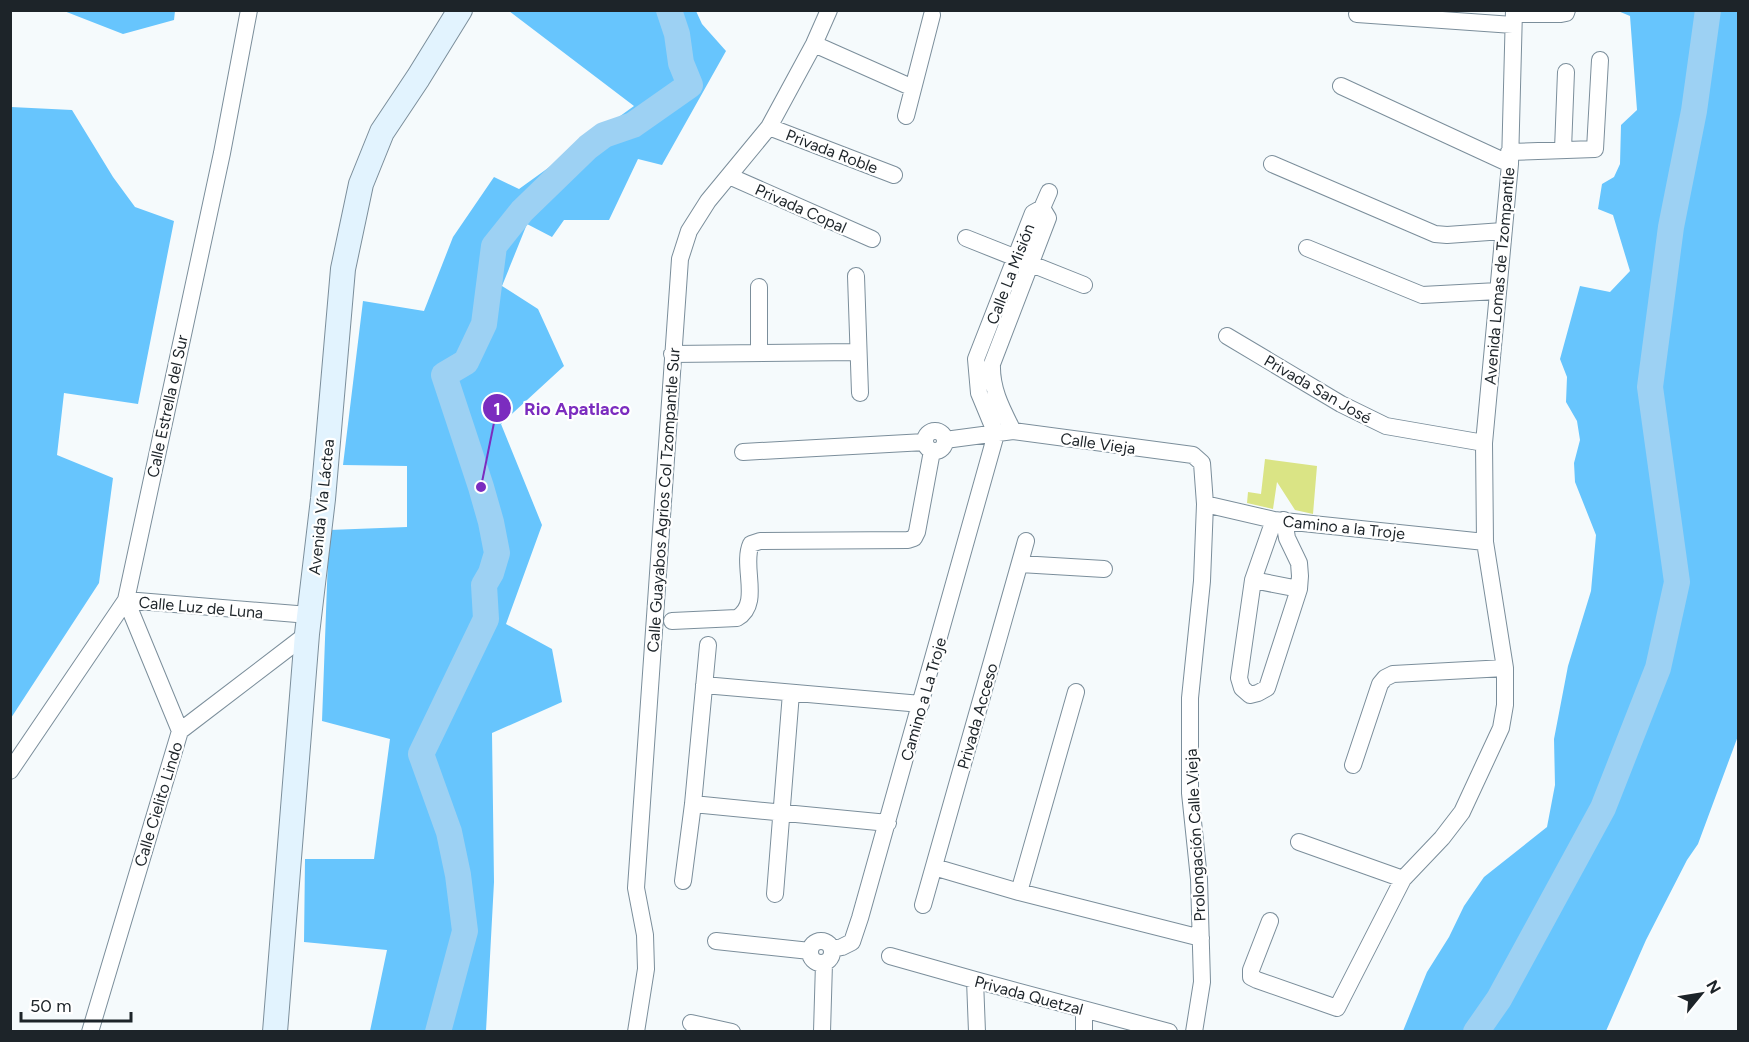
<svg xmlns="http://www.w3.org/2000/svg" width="1749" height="1042" viewBox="0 0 1749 1042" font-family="Figtree,sans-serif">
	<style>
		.forest { fill: #67c5fd }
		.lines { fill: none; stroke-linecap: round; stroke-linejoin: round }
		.river { stroke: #9dd1f3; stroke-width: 26 }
		.building { fill: #dae485 }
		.street-casing { stroke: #7b8e9b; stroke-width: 18 }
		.secondary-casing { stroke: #7b8e9b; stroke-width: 26 }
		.street { stroke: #fff; stroke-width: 16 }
		.secondary { stroke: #e2f3fe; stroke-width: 24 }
		.labels { text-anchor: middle; stroke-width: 4.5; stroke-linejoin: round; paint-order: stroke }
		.street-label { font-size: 16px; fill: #1d2429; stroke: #fff }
		.leader { fill: none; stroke: #7b2cbf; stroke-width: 2 }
		.callout-dot { fill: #7b2cbf; stroke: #fff; stroke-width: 2 }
		.mark-label { font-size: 18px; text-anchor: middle; font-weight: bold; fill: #fff }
		.callout-label { font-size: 18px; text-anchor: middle; font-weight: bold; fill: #7b2cbf; stroke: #fff; stroke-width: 4.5; stroke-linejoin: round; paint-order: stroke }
	</style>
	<rect width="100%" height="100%" fill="#f5fafc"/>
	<!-- forest -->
	<path class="forest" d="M64 11H175L174 20 123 34Z
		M509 11H696L702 24 726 51 662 165 638 159 609 220H564L552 237 527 224 502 286 538 309 564 366 501 424 542 525 506 624 552 649 562 702 492 733 494 882 486 1031H370L387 950 304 942 305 859H374L390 739 322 721 329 530 407 527V466L343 465 363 301 424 311 453 237 494 177 519 189 634 106Z
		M1602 11H1738V736L1698 844 1687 860 1646 940 1606 1031H1403L1427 972 1449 937 1464 906 1484 877 1547 827 1555 785 1554 739 1568 666 1591 591 1596 535 1575 482 1574 463 1580 440 1577 421 1566 402 1567 377 1560 359 1580 286 1610 292 1630 271 1613 215 1598 209 1602 184 1614 177 1620 164 1621 125 1637 110 1630 16 1618 11Z
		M11 107 72 110 113 177 135 207 174 221 138 404 64 393 57 455 113 478 99 583 11 718Z"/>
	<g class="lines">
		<!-- river -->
		<path class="river" d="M438 1032 465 931 458 875 449 832 421 754 486 619 484 585 491 573 497 553 491 522 481 487 444 375 466 362 484 324 494 246 522 211 588 147 604 135 633 125 690 85 681 63 677 34 669 10
			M1476 1032 1499 999 1603 808 1658 668 1677 582 1650 387 1671 227 1694 111 1708 10"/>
	</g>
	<!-- building -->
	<path class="building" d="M1265 459 1317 466 1313 514 1295 510 1277 482 1273 509 1247 503 1248 492 1261 494Z"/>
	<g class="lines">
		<defs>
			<path id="street" d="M1357 14 1513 25
				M1514 14H1561L1566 13 1567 10
				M814 44 913 88
				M1341 86 1510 164
				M906 116 932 15
				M769 127 894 175
				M1563 149 1566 72
				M1509 152 1595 149 1600 60
				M1272 164 1435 234 1447 235 1503 231
				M729 176 872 239
				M1042 208 1049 192
				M966 238 1084 285
				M1307 248 1422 295 1498 291
				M856 276 860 393
				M1227 336 1341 404 1386 426 1484 443
				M759 352V287
				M672 354 858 352
				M1013 431C1002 409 991 389 992 364L1048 218 1042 208
				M925 441a10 10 0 1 1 20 0a10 10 0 1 1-20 0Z
				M996 434 979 393 976 359 1033 213 1042 208
				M945 440 1013 431 1193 455 1202 463 1205 504 1202 581 1190 698V793L1199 879 1202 982 1194 1032
				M743 452 925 442
				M1205 504 1274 520 1485 542
				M1274 520 1253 580 1239 678 1242 688 1250 695 1258 693 1267 688 1299 589 1300 576 1299 563 1287 538 1284 520
				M1020 564 1104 569
				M1253 580 1299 589
				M672 621 737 618C762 604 741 566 751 544L760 541 908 540 914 538 917 532 932 451
				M704 685 921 704
				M180 731 126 600 309 615
				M1353 765 1380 684 1385 678 1393 674 1505 668
				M10 771 126 600 222 153 249 10
				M693 804 888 823
				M1299 842 1403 879
				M934 867 1019 892 1201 938
				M683 881 693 804 708 645
				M1019 892 1076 692
				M775 894 791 693
				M923 905 1026 541
				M1270 921 1251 970V977L1257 980 1337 1008 1403 879 1442 838 1462 812 1501 728 1505 705V668L1485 542 1484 443 1510 164 1514 10
				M716 941 810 951
				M810 952a11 11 0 1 1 22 0a11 11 0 1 1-22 0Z
				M832 949 842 947 852 942 860 918 996 434
				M890 956 975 980 1169 1032
				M975 980 977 1032
				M691 1023 732 1032
				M90 1032 180 731 307 634
				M636 1032 646 969 645 935 636 888 680 259 689 231 708 201 769 127 814 44 829 10
				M822 1032 824 963
				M1084 1032V1010"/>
			<path id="secondary" d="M275 1032 307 634 323 499 343 269 361 184 382 132 418 78 460 10"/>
		</defs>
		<!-- street casing -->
		<use href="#street" class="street-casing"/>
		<!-- secondary casing -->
		<use href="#secondary" class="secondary-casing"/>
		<!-- street -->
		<use href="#street" class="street"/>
		<!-- secondary -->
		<use href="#secondary" class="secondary"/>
	</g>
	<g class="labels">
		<!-- street labels -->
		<g class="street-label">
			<text transform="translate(832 151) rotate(21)" y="6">Privada Roble</text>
			<text transform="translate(801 208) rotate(24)" y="6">Privada Copal</text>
			<text transform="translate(1010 274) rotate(-69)" y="6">Calle La Misión</text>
			<text transform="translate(1499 276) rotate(-85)" y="6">Avenida Lomas de Tzompantle</text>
			<text transform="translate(1318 389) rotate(30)" y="6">Privada San José</text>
			<text transform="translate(167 406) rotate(-78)" y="6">Calle Estrella del Sur</text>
			<text transform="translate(1098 443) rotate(8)" y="6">Calle Vieja</text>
			<text transform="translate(663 500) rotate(-86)" y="6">Calle Guayabos Agrios Col Tzompantle Sur</text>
			<text transform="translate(321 507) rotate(-84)" y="6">Avenida Vía Láctea</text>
			<text transform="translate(1344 527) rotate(6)" y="6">Camino a la Troje</text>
			<text transform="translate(201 607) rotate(5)" y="6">Calle Luz de Luna</text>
			<text transform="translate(923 699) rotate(-74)" y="6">Camino a La Troje</text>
			<text transform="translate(977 716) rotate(-74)" y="6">Privada Acceso</text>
			<text transform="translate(158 804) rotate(-73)" y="6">Calle Cielito Lindo</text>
			<text transform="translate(1195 835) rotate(-93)" y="6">Prolongación Calle Vieja</text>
			<text transform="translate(1029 995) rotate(15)" y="6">Privada Quetzal</text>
		</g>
	</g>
	<!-- callouts -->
	<path class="leader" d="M481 487L497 408"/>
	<g class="callout-dot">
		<circle cx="481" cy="487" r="6"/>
		<circle cx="497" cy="408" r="15"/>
	</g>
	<g class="mark-label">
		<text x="497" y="415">1</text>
	</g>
	<g class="callout-label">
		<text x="577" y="415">Rio Apatlaco</text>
	</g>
	<!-- border -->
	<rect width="1749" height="1042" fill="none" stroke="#1d2429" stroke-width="24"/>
	<!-- north arrow -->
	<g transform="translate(1701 994) rotate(60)" stroke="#ffffff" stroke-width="4.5" paint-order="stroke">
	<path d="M0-4.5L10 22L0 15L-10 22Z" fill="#1d2429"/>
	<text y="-9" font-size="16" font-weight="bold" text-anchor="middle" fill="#1d2429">N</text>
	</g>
	<!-- scale -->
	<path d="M21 1012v9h110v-9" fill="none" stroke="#1d2429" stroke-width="3"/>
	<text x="30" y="1012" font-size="18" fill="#1d2429" stroke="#ffffff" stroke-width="4.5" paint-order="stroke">50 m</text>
</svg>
